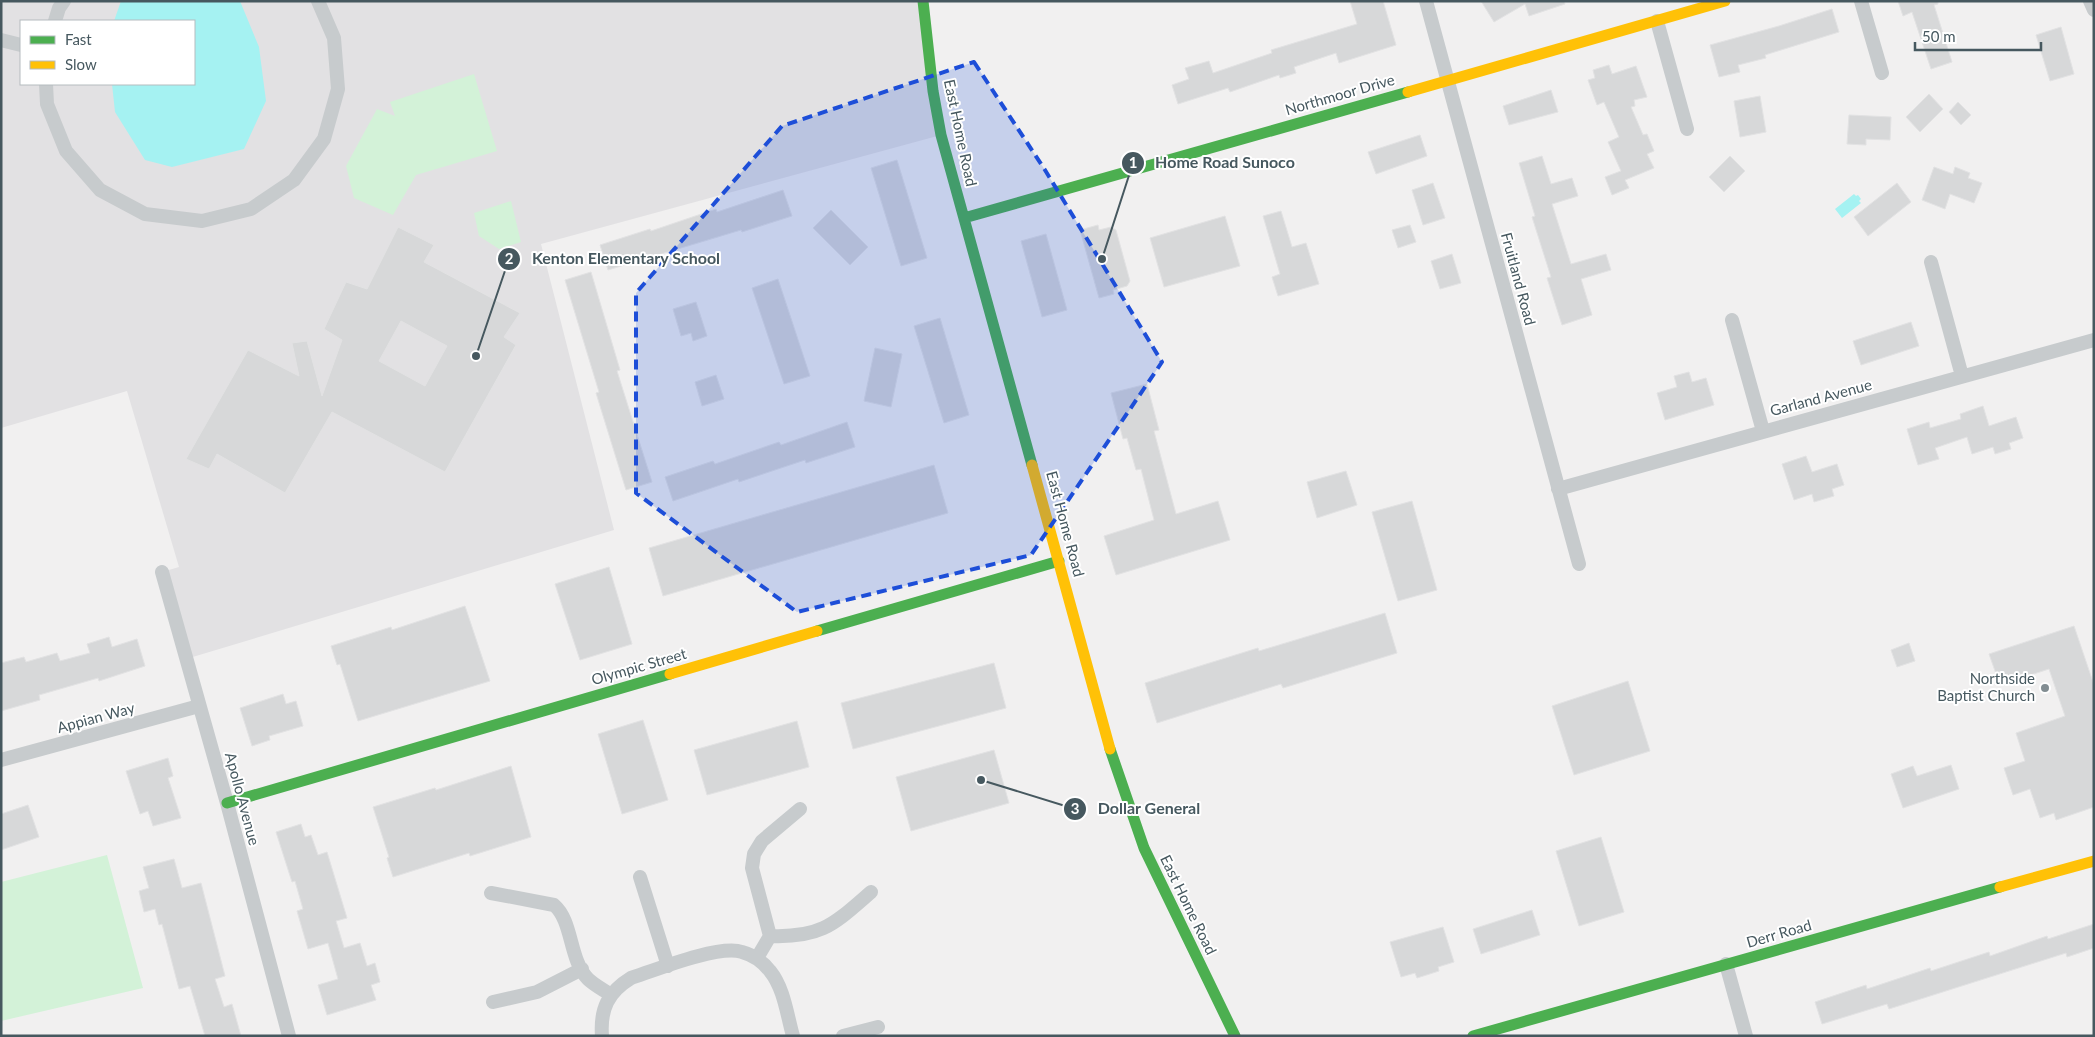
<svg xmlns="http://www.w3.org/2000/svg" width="2095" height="1037" viewBox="0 0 2095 1037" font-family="Lato,sans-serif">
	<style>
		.education { fill: #e2e1e3; fill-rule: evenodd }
		.green { fill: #d3f2d8 }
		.water { fill: #a5f2f2 }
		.building { fill: #d7d8d9; stroke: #e2e2e3; fill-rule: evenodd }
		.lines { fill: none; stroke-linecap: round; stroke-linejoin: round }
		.street { stroke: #c7cbcd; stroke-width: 14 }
		.fast { stroke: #4caf50; stroke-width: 11 }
		.slow { stroke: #ffc107; stroke-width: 11 }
		.marked { fill: #1d4ed8; fill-opacity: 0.2; stroke: #1d4ed8; stroke-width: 4; stroke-dasharray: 10 6; stroke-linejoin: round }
		.poi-dot { fill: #828d92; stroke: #fff; stroke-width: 2 }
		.labels { text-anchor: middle; stroke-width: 4; stroke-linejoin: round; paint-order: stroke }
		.street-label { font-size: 15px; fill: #46585f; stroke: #fff }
		.poi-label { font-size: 15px; fill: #46585f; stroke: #fff; text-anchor: end }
		.leader { fill: none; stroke: #46585f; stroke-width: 2 }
		.callout-dot { fill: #46585f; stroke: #fff; stroke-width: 2 }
		.mark-label { font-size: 15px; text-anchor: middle; font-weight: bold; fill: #fff }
		.callout-label { font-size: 16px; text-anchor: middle; font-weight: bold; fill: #46585f; stroke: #fff; stroke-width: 4; stroke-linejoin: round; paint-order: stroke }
	</style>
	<rect width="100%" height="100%" fill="#f1f0f0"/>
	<!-- education -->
	<path class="education" d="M1 1H923L941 135 541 244 614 530 186 659 162 572 179 567 127 391 1 428ZM21 21H194V84H21Z"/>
	<!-- green -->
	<path class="green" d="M474 74 497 151 416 175 393 215 354 198 346 166 377 109 395 116 390 102Z
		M511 201 521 242 499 249 479 236 474 213Z
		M107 855 143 988 1 1021V882Z"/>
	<!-- water -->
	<path class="water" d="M121 1H240L259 47 266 101 244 149 172 167 145 160 115 112 112 84H194V21H114Z
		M1854 194 1856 196 1858 195 1861 199 1859 201 1861 203 1842 218 1835 209Z"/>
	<!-- building -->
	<path class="building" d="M1350 1H1383L1396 45 1339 63 1336 53 1294 67 1296 73 1280 78 1279 75 1230 92 1228 88 1178 104 1172 85 1189 79 1185 68 1209 61 1213 73 1272 53 1271 50 1357 24Z
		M1481 1H1564L1565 4 1529 16 1525 4 1494 22Z
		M1898 1H1938V4L1934 5 1952 62 1931 69 1912 12 1903 16Z
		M1832 9 1839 32 1765 55 1766 58 1738 65 1740 72 1719 77 1710 45 1779 26Z
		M2061 27 2074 74 2050 81 2036 35Z
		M1609 65 1612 74 1636 66 1647 97 1634 100 1635 106 1631 107 1643 135 1647 134 1654 151 1647 154 1654 168 1625 180 1629 188 1612 195 1605 177 1621 171 1608 142 1619 137 1604 102 1597 105 1588 80 1595 78 1593 70Z
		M1551 90 1558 112 1509 125 1503 106Z
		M1929 94 1943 109 1920 132 1906 117Z
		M1760 96 1766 132 1740 137 1734 101Z
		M1958 102 1971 115 1961 125 1949 112Z
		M1849 115 1891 117 1890 140 1866 139V145L1847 144Z
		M1420 135 1427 156 1376 174 1368 152Z
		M1542 156 1551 184 1572 178 1578 196 1552 204 1571 264 1606 254 1611 270 1581 279 1592 315 1562 325 1547 278 1551 277 1532 217 1535 216 1519 163Z
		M1730 156 1745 171 1724 192 1709 177Z
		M897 160 927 258 901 266 871 168Z
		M1934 167 1953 174 1955 167 1970 173 1968 178 1982 183 1974 203 1950 194 1945 209 1922 200Z
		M1433 183 1445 218 1423 225 1412 190Z
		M1897 183 1911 202 1868 236 1854 217Z
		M783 190 792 216 742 232 741 230 608 270 600 245 650 229 651 231 716 209 717 212Z
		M831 210 868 247 850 265 813 228Z
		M1281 211 1292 247 1306 243 1319 284 1278 296 1272 277 1280 274 1263 216Z
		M1225 216 1240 266 1164 287 1150 238Z
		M1098 225 1099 230 1111 227 1116 230 1130 281 1127 286 1113 290 1114 294 1099 298 1080 230Z
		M1410 225 1416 242 1398 248 1392 230Z
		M398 227 434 245 424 262 520 313 504 337 516 345 445 472 332 412 285 493 217 454 209 469 186 459 248 350 299 376 292 343 307 341 322 396 342 340 324 329 346 282 367 289ZM401 321 447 346 425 386 379 361Z
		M1046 234 1067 310 1042 317 1021 241Z
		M1452 254 1461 283 1440 289 1431 261Z
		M591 272 620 370 617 371 652 482 626 490 596 393 599 392 565 280Z
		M778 279 810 376 784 384 752 288Z
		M696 302 707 336 693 341 691 333 681 336 673 309Z
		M940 318 969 415 944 423 914 326Z
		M1911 322 1919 346 1861 365 1853 341Z
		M875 348 902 354 891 407 864 401Z
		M1689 372 1692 382 1706 378 1714 405 1665 420 1657 393 1677 387 1674 376Z
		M716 375 724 399 702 406 695 382Z
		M1147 384 1159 430 1154 431 1176 514 1218 501 1230 540 1116 575 1104 536 1154 520 1141 469 1136 470 1127 438 1123 439 1111 393Z
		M1983 406 1989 426 2016 417 2023 438 2009 443 2011 449 1995 454 1993 447 1972 454 1967 437 1935 448 1939 459 1918 465 1907 429 1929 422 1930 428 1961 419 1960 414Z
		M847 422 855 447 806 463 805 460 739 482 738 479 673 501 665 477 713 461 715 464 779 442 781 445Z
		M1806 456 1812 472 1837 464 1844 485 1832 489 1834 496 1814 502 1812 494 1794 500 1782 464Z
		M934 465 948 513 663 596 649 548Z
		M1346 471 1357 505 1317 518 1307 482Z
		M1412 501 1437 590 1398 601 1372 512Z
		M609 567 632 644 580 660 555 584Z
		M465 606 490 681 358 721 340 664 337 665 331 646 391 627 392 630Z
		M1385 613 1397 653 1283 688 1281 684 1157 723 1145 683 1258 648 1259 651Z
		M2074 626 2094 685V807L2056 820 2054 813 2040 818 2030 789 2013 795 2004 768 2025 761 2016 733 2065 716 2049 669 2000 685 1989 654Z
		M109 637 112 647 137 639 145 666 99 681 98 678 39 695 40 700 1 711V663L24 657 26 662 57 653 60 661 90 653 87 644Z
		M1909 643 1915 661 1897 667 1891 650Z
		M994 663 1006 708 853 749 841 703Z
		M1628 681 1650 751 1574 775 1552 706Z
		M283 694 286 704 296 701 303 726 269 736 270 740 252 746 240 708Z
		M643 720 668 800 622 814 598 734Z
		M797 721 809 767 707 795 694 750Z
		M994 750 1009 803 911 831 896 777Z
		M168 758 173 776 168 778 181 818 153 826 148 811 140 814 126 771Z
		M1951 765 1959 789 1903 808 1891 774 1913 766 1917 776Z
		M511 766 531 837 470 856 469 853 393 877 387 858 389 857 373 807 435 788 436 790Z
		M28 805 39 837 1 850V814Z
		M301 824 305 837 311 835 318 855 327 852 347 918 336 921 344 948 360 943 367 966 375 963 380 982 371 985 376 1000 327 1015 318 985 338 979 328 943 308 949 297 911 303 909 295 881 292 882 276 832Z
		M1601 837 1624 912 1579 926 1556 851Z
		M174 859 182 888 201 883 225 976 215 979 224 1007 232 1004 241 1036H205L190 986 179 989 162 924 159 925 155 909 144 912 139 891 149 888 143 867Z
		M1532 910 1540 935 1481 954 1473 929Z
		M2094 924V948L2067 957 2066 953 1889 1009 1887 1004 1822 1024 1815 1002 1866 985 1867 989 1930 968 1931 971 1989 952 1990 956 2047 936 2048 939Z
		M1443 927 1454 962 1438 967 1439 971 1417 978 1415 973 1401 977 1390 942Z"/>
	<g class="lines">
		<!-- street -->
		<path class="street" d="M1426 1 1579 564
			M1861 1 1882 73
			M2090 1 2094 10
			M55 21 59 8 64 1
			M1657 21 1687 129
			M1 40 21 45
			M46 84 47 104 66 151 100 190 145 214 202 221 251 209 294 180 324 139 338 89 334 38 318 1
			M1931 262 1962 376
			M1732 320 1763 431
			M1558 489 2094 340
			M162 572 227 803 289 1036
			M1 760 199 706
			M640 877 668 966
			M491 893 554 905C573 921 569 960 588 979 594 985 604 990 611 995
			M770 936 752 868 754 854 762 841 800 809
			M757 958 770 936C822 938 834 924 871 892
			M1726 964 1746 1036
			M493 1002 537 992 582 969
			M602 1036C600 1009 608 992 631 978 655 970 720 944 742 952 753 955 763 962 770 971 784 988 787 1015 793 1036
			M843 1036 878 1027"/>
		<!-- fast -->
		<path class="fast" d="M923 1 933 91 941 135 1032 465
			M964 218 1408 92
			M817 631 1059 561
			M1110 749 1144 848 1235 1036
			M227 803 670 674
			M1473 1036 2000 887"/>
		<!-- slow -->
		<path class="slow" d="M1408 92 1725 1
			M1032 465 1110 749
			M670 674 817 631
			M2000 887 2094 861"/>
	</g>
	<!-- marked area -->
	<path class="marked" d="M974 62 1045 170 1162 362 1031 555 797 612 636 493V293L782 126Z"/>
	<!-- markers -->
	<circle class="poi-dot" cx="2045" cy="688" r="5"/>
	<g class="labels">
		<!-- street labels -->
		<g class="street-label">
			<text transform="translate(1340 95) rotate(-16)" y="5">Northmoor Drive</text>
			<text transform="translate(960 133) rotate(78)" y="5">East Home Road</text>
			<text transform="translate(1518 279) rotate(75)" y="5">Fruitland Road</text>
			<text transform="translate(1821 398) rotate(-15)" y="5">Garland Avenue</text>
			<text transform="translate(1065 524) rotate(75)" y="5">East Home Road</text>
			<text transform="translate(639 667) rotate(-16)" y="5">Olympic Street</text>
			<text transform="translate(96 718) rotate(-15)" y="5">Appian Way</text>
			<text transform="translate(242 799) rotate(75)" y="5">Apollo Avenue</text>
			<text transform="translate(1188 905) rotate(64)" y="5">East Home Road</text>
			<text transform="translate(1779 934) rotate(-16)" y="5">Derr Road</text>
		</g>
		<!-- poi labels -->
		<g class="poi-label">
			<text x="2035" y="684">Northside<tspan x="2035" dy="17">Baptist Church</tspan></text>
		</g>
	</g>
	<!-- callouts -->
	<path class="leader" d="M1102 259L1133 163M476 356L509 259M981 780L1075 809"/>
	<g class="callout-dot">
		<circle cx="1102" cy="259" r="5"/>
		<circle cx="476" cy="356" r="5"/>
		<circle cx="981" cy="780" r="5"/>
		<circle cx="1133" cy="163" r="12"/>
		<circle cx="509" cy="259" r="12"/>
		<circle cx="1075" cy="809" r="12"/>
	</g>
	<g class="mark-label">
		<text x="1133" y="168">1</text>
		<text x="509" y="264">2</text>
		<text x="1075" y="814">3</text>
	</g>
	<g class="callout-label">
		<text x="1225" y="168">Home Road Sunoco</text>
		<text x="626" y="264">Kenton Elementary School</text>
		<text x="1149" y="814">Dollar General</text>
	</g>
	<!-- border -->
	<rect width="2095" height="1037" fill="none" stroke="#46585f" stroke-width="5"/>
	<!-- legend -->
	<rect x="20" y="20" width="175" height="65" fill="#ffffff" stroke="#b5bcbf"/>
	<rect x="30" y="36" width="25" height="8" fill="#4caf50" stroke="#b5bcbf"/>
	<text x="65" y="45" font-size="15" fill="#46585f">Fast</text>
	<rect x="30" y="61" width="25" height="8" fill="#ffc107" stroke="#b5bcbf"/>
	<text x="65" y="70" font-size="15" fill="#46585f">Slow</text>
	<!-- scale -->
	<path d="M1915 42v8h126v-8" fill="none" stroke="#46585f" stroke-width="2.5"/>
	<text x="1922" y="42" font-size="15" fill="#46585f" stroke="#ffffff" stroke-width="4" paint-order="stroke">50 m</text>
</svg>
